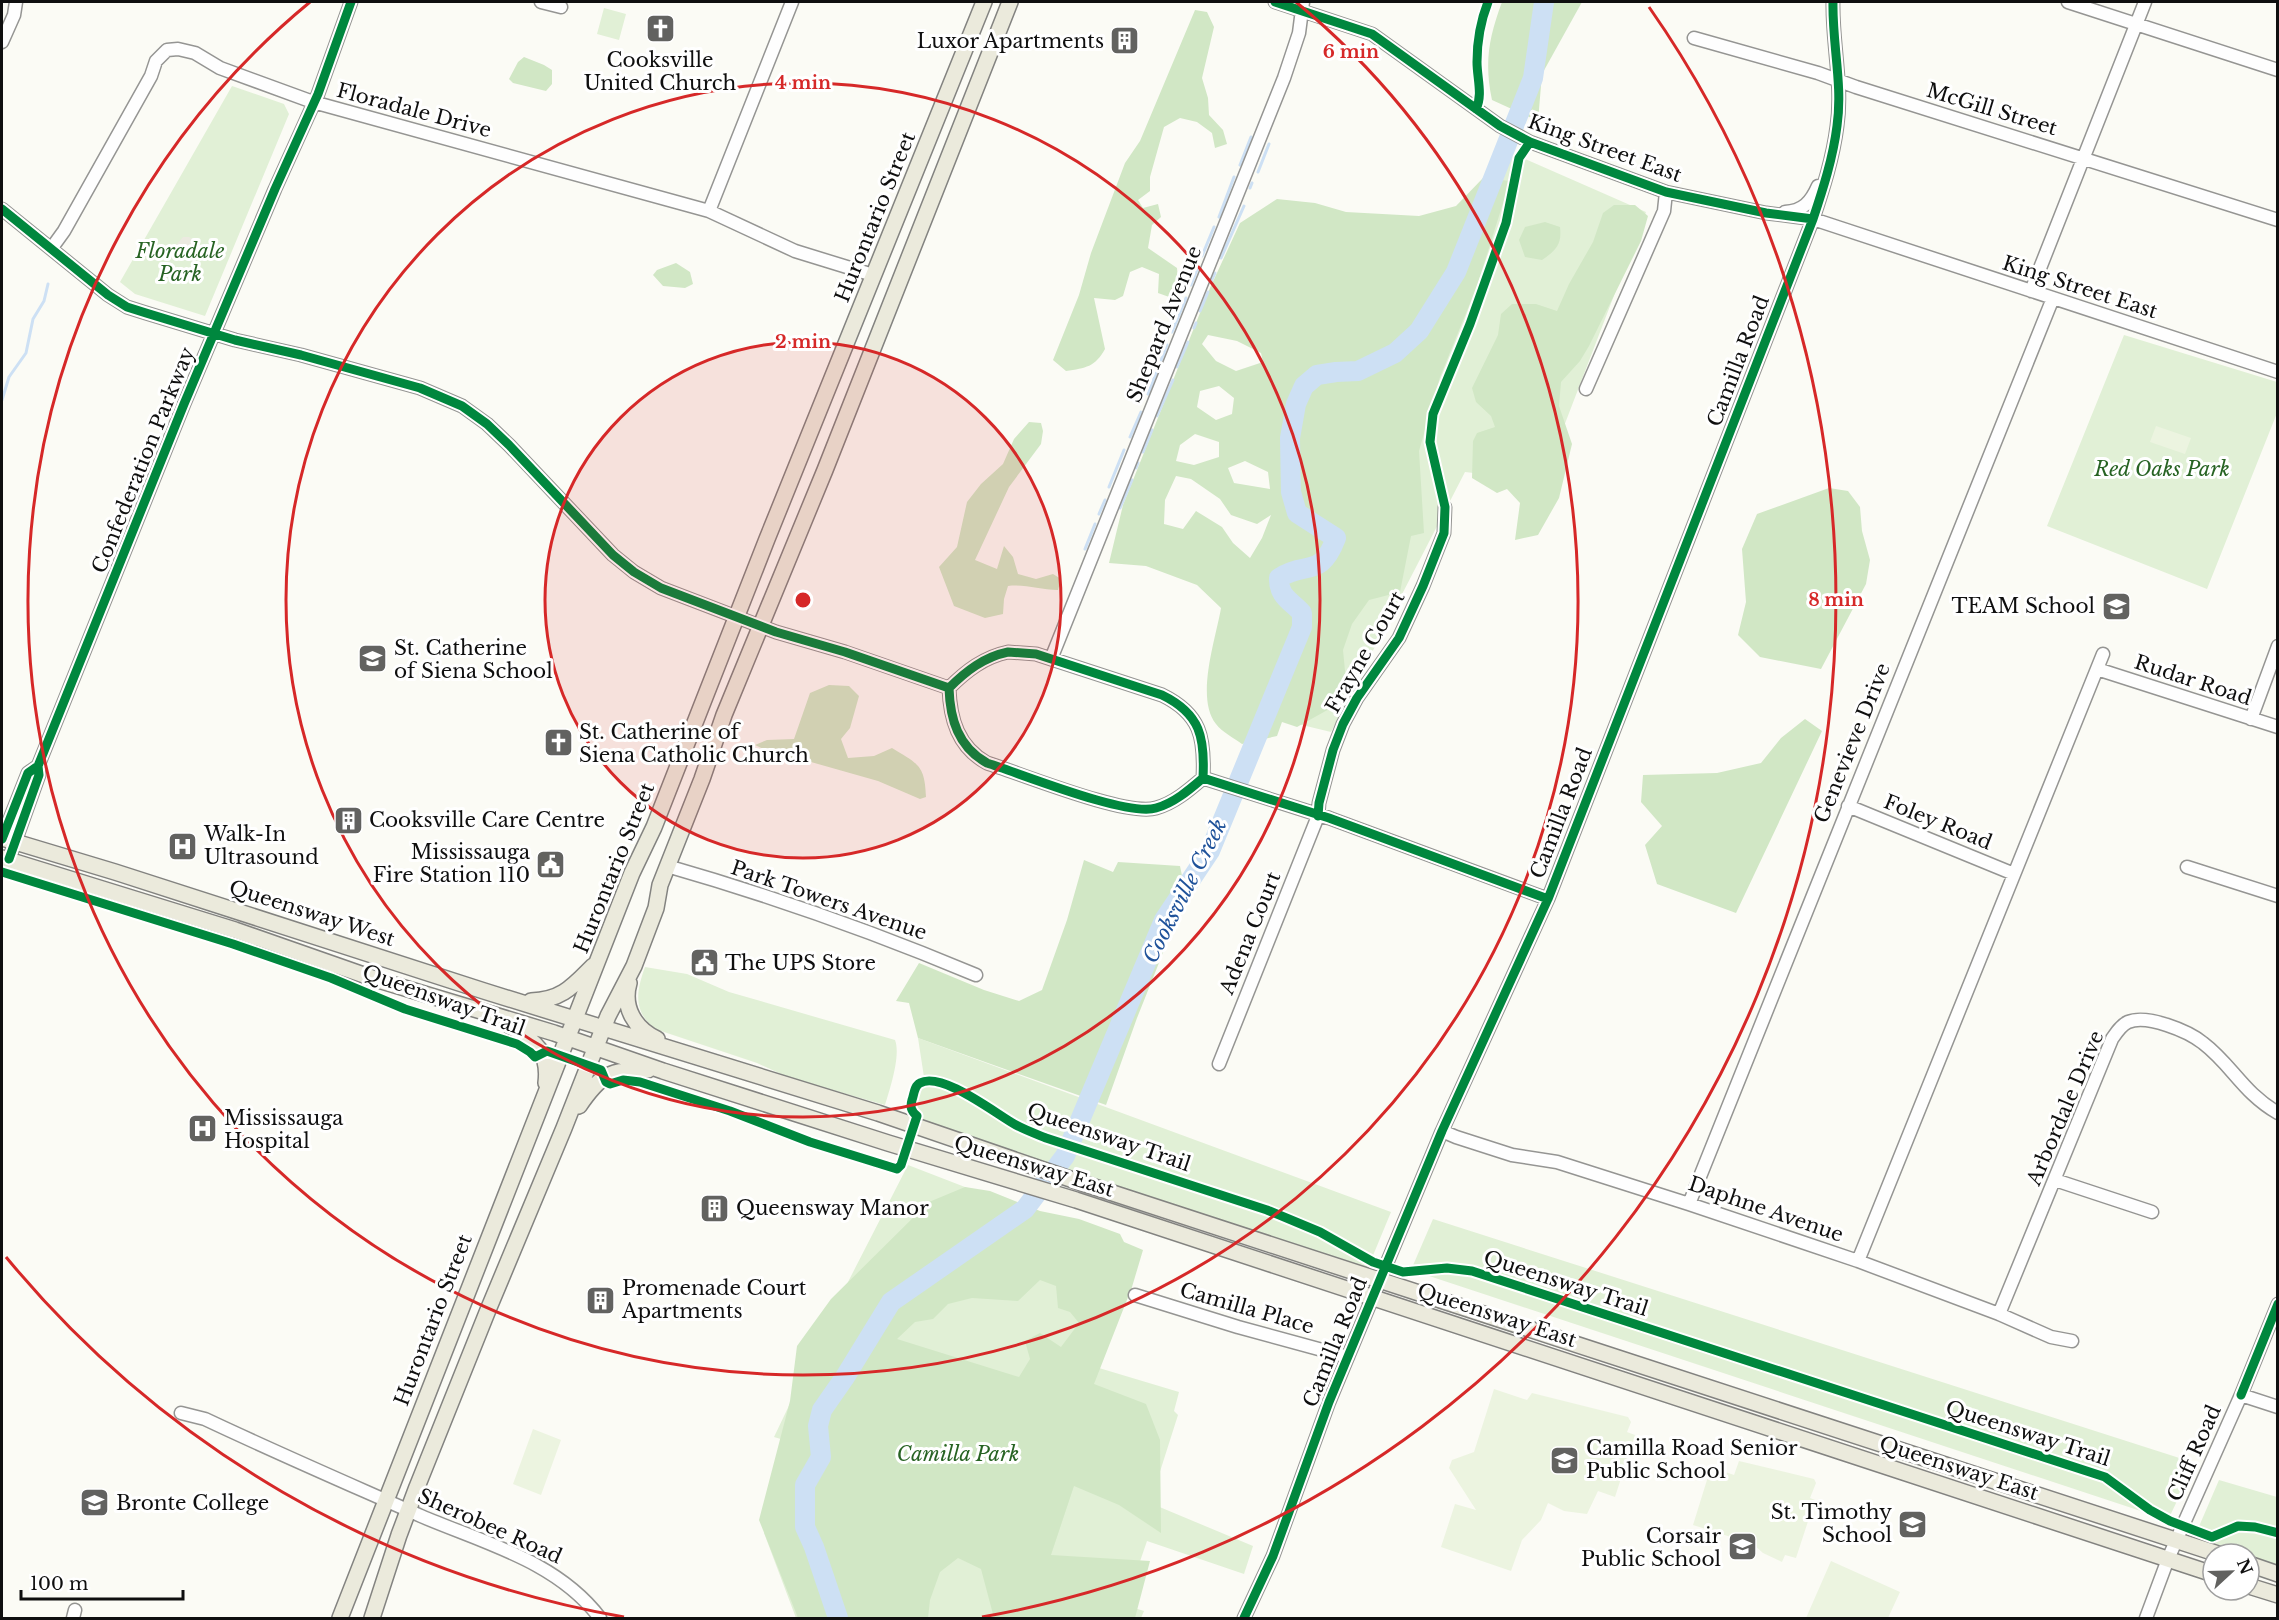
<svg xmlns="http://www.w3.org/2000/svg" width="2279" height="1620" viewBox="0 0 2279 1620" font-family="'Libre Baskerville',serif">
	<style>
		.green { fill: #e1f0d6 }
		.forest { fill: #d1e7c5; fill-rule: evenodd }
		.pitch { fill: #ecf4e0 }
		.plaza { fill: #ebeae0 }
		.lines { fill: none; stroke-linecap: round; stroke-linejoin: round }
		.stream { stroke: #cde0f4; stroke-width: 3 }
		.river { stroke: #cde0f4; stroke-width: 20 }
		.minor-casing { stroke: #959593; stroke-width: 15 }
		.major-casing { stroke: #838380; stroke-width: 18 }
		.minor { stroke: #fefefe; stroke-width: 12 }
		.major { stroke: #ebeadc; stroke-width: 15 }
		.cycleway-casing { stroke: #fff; stroke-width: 13 }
		.cycleway { stroke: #00873e; stroke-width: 9 }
		.ring { fill: none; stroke: #d62828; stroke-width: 3 }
		.labels { text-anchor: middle; stroke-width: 6; stroke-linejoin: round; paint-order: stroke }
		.poi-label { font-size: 20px; fill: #0f0f0f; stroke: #fff; text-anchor: start }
		.street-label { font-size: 20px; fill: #0f0f0f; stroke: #fff }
		.park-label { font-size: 20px; font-style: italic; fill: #276323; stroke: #fff }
		.water-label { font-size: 21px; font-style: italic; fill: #1f529a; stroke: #fff }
		.centre { fill: #d62828; stroke: #fff; stroke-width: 3 }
		.ring-label { font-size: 18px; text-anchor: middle; font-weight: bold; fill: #d62828; stroke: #fff; stroke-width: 6; stroke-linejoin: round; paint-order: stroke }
	</style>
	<rect width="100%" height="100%" fill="#fbfbf5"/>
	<!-- green -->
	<path class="green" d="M604 8 626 14 619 40 597 34Z
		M232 86 284 104 289 114 205 316 135 294 120 282Z
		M1498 147 1646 212 1543 481 1465 472 1331 732 1273 718Z
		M2124 335 2277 382V413L2207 589 2047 526Z
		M645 967 687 974 729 992 895 1040C901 1055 890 1089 885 1105L790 1078 757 1063 655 1029C633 1011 636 992 645 967Z
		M918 1038 1391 1212 1367 1270 910 1120 924 1077Z
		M908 1165 1136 1253 1099 1368 1179 1392 1174 1411 1178 1415 1150 1503 1253 1546 1244 1574 1147 1541 1125 1605 1144 1611 1141 1618H796L764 1533 794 1443 774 1437 849 1280Z
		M1433 1219 2195 1463 2168 1520 1411 1270Z
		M2219 1480 2277 1497V1565L2194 1538Z"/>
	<!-- forest -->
	<path class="forest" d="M1502 2H1582L1542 74 1538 121 1492 100C1484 62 1489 37 1502 2Z
		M1195 10 1207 12 1214 27 1202 78 1208 98 1209 115 1223 130 1227 144 1215 148 1212 133 1197 122 1180 118 1164 127 1150 177V191L1138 200 1143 208 1158 204 1161 217 1152 225 1148 248 1177 268 1178 280 1172 298 1158 293 1159 274 1142 267 1130 272 1123 296 1115 300 1094 298 1105 349C1095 367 1086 368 1066 371L1053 360 1079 295 1091 253 1125 163 1140 141Z
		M524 57 544 65 552 70V84L546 91 513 83 509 79 518 62Z
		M1483 178 1510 181 1477 286 1440 377 1419 451 1424 533 1411 536 1400 592 1369 600 1352 624 1343 650 1346 681 1331 708 1297 727 1282 722 1277 736 1242 744C1234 738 1222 732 1216 724 1195 698 1216 638 1221 608L1197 585 1146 566 1109 563 1123 505 1210 288 1240 223 1277 199 1315 203 1346 212 1419 216 1456 206ZM1208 335 1237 341 1261 353 1263 362 1236 371 1216 361 1202 344ZM1219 386 1234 398 1232 414 1216 420 1197 407 1200 391ZM1195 434 1219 442V457L1194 465 1176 461 1180 445ZM1245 461 1268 472 1270 489 1234 483 1228 468ZM1176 476 1191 479 1220 499 1231 515 1257 524 1271 515 1262 538 1250 558 1233 543 1222 527 1196 511 1183 529 1164 524 1165 500Z
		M1614 205H1635L1648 216 1641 241 1589 346 1580 361 1561 382 1559 406 1572 444 1559 498 1538 535 1515 540 1520 503 1507 489 1497 493 1472 478 1473 441 1477 433 1495 427 1491 416 1476 402 1472 388 1498 335 1501 314 1512 304H1536L1557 311 1569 284 1593 242 1603 213Z
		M1545 222 1560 227C1562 245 1556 250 1542 260L1525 257 1519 240 1525 227Z
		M676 263 690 272 693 284 685 288 663 286 653 275 657 270Z
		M1029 422 1041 423 1043 431 1041 444 1009 487 975 560 997 569 1004 546 1013 557 1018 574 1036 579 1053 574 1061 579 1058 590C1040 590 1026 584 1008 586L1004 599 1003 614 985 618 954 606 939 567 957 547 967 502 981 484 1003 464 1014 439Z
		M1829 488 1848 491 1860 507 1862 531 1870 560 1866 584 1821 669 1760 657 1738 635 1746 602 1742 549 1757 514Z
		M829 685 849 686 859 696 850 728 841 739 848 758 874 756 892 748C918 764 925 765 926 797L920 799 878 781 811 762 780 757 755 745 767 740 794 739 810 693Z
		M1805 719 1822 731 1736 913 1657 884 1645 845 1662 826 1641 802 1643 775 1717 773 1761 763 1781 738Z
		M1084 860 1113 872 1118 862 1180 866 1186 895 1137 1018 1106 1105 918 1038 909 1003 896 1001 919 963 984 990 1019 1001 1042 990 1067 920Z
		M965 1187 990 1191 1040 1211 1079 1219 1120 1234 1124 1242 1143 1250 1132 1287 1094 1384 1146 1404 1160 1440 1161 1533 1119 1505 1074 1486 1051 1555 1150 1561 1135 1618H994L981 1569 958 1558 940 1572 930 1600 928 1618H798L759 1520 790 1401 797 1346 831 1299 929 1202ZM1040 1280 1056 1286 1058 1308 1070 1312 1079 1323 1061 1347 1040 1333 1025 1341 1030 1359 1019 1377 897 1339 915 1322 933 1319 948 1304 972 1298 1018 1301Z"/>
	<!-- pitch -->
	<path class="pitch" d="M2156 426 2191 438 2185 454 2150 442Z
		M1494 1389 1527 1400 1532 1393 1628 1417 1631 1422 1627 1432 1635 1435 1615 1497 1598 1491 1587 1514 1564 1511 1548 1503 1541 1520 1522 1540 1511 1571 1441 1547 1455 1504 1476 1510 1449 1468 1452 1460 1474 1452Z
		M533 1429 561 1440 541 1495 513 1484Z
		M1739 1461 1814 1479 1816 1483 1810 1498 1815 1500 1796 1558 1785 1555 1782 1562 1763 1553 1753 1544 1693 1525 1711 1467 1734 1475Z
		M1831 1561 1900 1592 1888 1618H1806Z"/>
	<!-- plaza -->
	<path class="plaza" d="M183 237H189L199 243 201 248 195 261 194 268 190 257 183 249 169 246 177 244Z"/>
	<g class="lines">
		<!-- stream -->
		<path class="stream" d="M1240 165 1251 137
			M1258 172 1269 144
			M1250 188 1252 183
			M1219 217 1234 177
			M1202 256 1214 227
			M1221 258 1244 206
			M1211 282 1215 273
			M1191 285 1198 267
			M1200 311 1208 292
			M1194 328 1196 323
			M1172 332 1186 298
			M1177 367 1188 342
			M1148 394 1167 345
			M2 400 9 377 26 353 33 319 44 301 48 284
			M1157 416 1173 380
			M1130 437 1141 412
			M1143 452 1152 430
			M1136 468 1138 463
			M1109 487 1124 450
			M1120 508 1132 480
			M1099 514 1105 500
			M1085 549 1095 524"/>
		<!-- river -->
		<path class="river" d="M838 1618 814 1547 805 1527V1485L821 1457 818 1426 822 1410 845 1377 891 1302 1025 1209 1065 1156 1164 920 1210 851 1302 627V613C1291 601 1278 596 1279 578 1306 560 1320 580 1336 538L1297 513 1291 492 1290 438 1296 404 1304 386 1317 375 1336 372 1358 371 1395 353 1419 331 1456 272 1533 78 1544 2"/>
		<defs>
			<path id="minor" d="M541 2 561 7
				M1275 2 1372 34 1500 126 1530 142 1666 192 1766 213 1813 219 2278 372
				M2068 2 2278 70
				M1694 38 1818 73 1856 87 2278 220
				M2 42 14 15 16 2
				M2 209 108 295 127 307 146 313 235 340 301 355 420 388 462 406 487 424 509 445 613 555 634 572 661 588 776 632 845 652 949 688
				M709 211 792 2
				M1785 212C1803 211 1811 202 1818 186
				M51 249 64 231 151 76 156 61 167 50 178 49 195 53 220 68 313 102 709 211 795 251 873 275
				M2031 291 2145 2
				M1586 389 1664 211 1666 192
				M1008 652 1036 654 1162 695C1201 714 1205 738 1203 778 1189 790 1174 803 1156 808 1127 817 1022 774 987 763 958 747 950 719 949 688 966 671 984 657 1008 652Z
				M1051 659 1284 78 1299 33 1303 2
				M2097 669 2278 727
				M2251 719 2278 646
				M1203 778 1329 818 1548 899
				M1848 806 2014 874
				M2 839 28 773 38 766
				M9 859 39 775 38 766 184 404 275 189 318 94 351 2
				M667 866C772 896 876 933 976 975
				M2187 867 2278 896
				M1219 1064 1318 816 1319 803 1333 750 1343 724 1357 698 1399 638 1423 586 1444 533 1445 507
				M1442 1131 1456 1137 1512 1155 1557 1162 1689 1204 1858 1261 1999 1314 2051 1337 2072 1341
				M2055 1180 2152 1212
				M1689 1204 2053 298
				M1858 1261 2103 654
				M1135 1295 1238 1327 1348 1357
				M1999 1314 2112 1039C2116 1033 2121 1025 2128 1022 2147 1014 2188 1031 2203 1043 2232 1065 2243 1093 2278 1113
				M2241 1395 2278 1407
				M181 1413 205 1419C277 1453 349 1484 421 1516 484 1543 557 1561 600 1618
				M73 1618 75 1610
				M1244 1618 1273 1556 1329 1402 1442 1131 1548 899 1813 219C1823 189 1833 158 1837 126 1843 85 1832 43 1833 2
				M2146 1618 2168 1559 2241 1395 2278 1304"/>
			<path id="major" d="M2 838 115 872 484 991 878 1113 1076 1181 2218 1554
				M2 858 235 930 378 980 554 1033 663 1071 888 1143 1076 1200 2213 1574
				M629 983C622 1007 635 1029 657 1039
				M531 1001C562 1000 573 986 593 966
				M509 1025C534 1042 550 1050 546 1083
				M579 1106C600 1075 610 1069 648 1070
				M2249 1564 2278 1574
				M2249 1586 2278 1595
				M340 1618 632 873 654 827 767 539 984 2
				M372 1618 399 1535 417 1487 488 1310 564 1128 608 1016 634 966 656 908 660 885 702 779 724 715 825 470 1010 2"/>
		</defs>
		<!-- minor casing -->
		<use href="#minor" class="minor-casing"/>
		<!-- major casing -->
		<use href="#major" class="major-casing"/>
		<!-- minor -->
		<use href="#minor" class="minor"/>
		<!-- major -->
		<use href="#major" class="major"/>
		<defs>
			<path id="cycleway" d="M1275 2 1372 34 1500 126 1530 142 1666 192 1766 213 1813 219
				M1476 109C1483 95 1477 78 1477 62 1477 42 1481 20 1488 2
				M2 209 108 295 127 307 146 313 235 340 301 355 420 388 462 406 487 424 509 445 613 555 634 572 661 588 776 632 845 652 949 688
				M1008 652 1036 654 1162 695C1201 714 1205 738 1203 778 1189 790 1174 803 1156 808 1127 817 1022 774 987 763 958 747 950 719 949 688 966 671 984 657 1008 652Z
				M1203 778 1329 818 1548 899
				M1318 816 1319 803 1333 750 1343 724 1357 698 1399 638 1423 586 1444 533 1445 507 1430 442 1433 414 1470 324 1506 223 1519 158 1530 142
				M2 839 28 773 38 766
				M9 859 39 775 38 766 184 404 275 189 318 94 351 2
				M2 872 233 944 331 978 405 1009 517 1044 530 1052 535 1057 547 1051 601 1070 606 1082 610 1084 623 1080 640 1082 730 1111 810 1142 897 1169 901 1165 917 1116C911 1111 910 1107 912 1100 914 1095 914 1086 920 1083 942 1071 996 1114 1016 1125 1025 1130 1036 1134 1046 1138L1267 1210 1320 1232 1373 1262 1403 1272 1447 1268 1472 1271 2105 1477 2150 1510 2170 1521 2212 1537 2238 1526 2255 1527 2278 1533
				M2241 1395 2278 1304
				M1244 1618 1273 1556 1329 1402 1442 1131 1548 899 1813 219C1823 189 1833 158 1837 126 1843 85 1832 43 1833 2"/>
		</defs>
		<!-- cycleway casing -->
		<use href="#cycleway" class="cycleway-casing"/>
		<!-- cycleway -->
		<use href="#cycleway" class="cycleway"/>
	</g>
	<!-- distance rings -->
	<circle cx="803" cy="600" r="258" fill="#d62828" fill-opacity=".12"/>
	<g class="ring">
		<circle cx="803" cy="600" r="258"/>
		<circle cx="803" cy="600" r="517"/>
		<path d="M1296 2A775 775 0 1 1 310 2"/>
		<path d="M624 1617A1033 1033 0 0 1 6 1257M1649 7A1033 1033 0 0 1 982 1617"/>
	</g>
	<!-- icons -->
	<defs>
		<symbol id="church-square" viewBox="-11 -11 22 22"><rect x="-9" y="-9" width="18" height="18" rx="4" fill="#626260" stroke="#fff"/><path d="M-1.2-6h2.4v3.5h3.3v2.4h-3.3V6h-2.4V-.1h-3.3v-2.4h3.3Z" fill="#fff"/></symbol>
		<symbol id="building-square" viewBox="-11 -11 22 22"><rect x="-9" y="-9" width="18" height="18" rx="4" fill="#626260" stroke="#fff"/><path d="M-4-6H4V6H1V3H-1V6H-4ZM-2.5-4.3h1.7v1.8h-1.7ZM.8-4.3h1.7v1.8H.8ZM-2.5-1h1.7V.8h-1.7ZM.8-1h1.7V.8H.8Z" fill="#fff"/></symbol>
		<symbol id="school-square" viewBox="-11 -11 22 22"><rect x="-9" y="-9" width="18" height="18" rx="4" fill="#626260" stroke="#fff"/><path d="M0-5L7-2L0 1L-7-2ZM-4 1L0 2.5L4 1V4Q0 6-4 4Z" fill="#fff"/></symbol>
		<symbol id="hospital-square" viewBox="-11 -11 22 22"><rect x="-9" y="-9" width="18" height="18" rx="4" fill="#626260" stroke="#fff"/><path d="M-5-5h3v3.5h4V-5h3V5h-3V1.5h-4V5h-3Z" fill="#fff"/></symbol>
		<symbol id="civic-square" viewBox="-11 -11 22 22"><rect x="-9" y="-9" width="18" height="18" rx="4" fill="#626260" stroke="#fff"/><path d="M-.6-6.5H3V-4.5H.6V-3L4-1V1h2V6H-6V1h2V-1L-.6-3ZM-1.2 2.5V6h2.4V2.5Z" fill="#fff"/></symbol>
	</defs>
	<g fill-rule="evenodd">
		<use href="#church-square" x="644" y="12" width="33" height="33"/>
		<use href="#building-square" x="1108" y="24" width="33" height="33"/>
		<use href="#school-square" x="2100" y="590" width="33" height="33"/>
		<use href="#school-square" x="356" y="642" width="33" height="33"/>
		<use href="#church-square" x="542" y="726" width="33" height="33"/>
		<use href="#building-square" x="332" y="804" width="33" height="33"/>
		<use href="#hospital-square" x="166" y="830" width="33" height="33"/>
		<use href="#civic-square" x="534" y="848" width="33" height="33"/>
		<use href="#civic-square" x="688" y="946" width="33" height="33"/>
		<use href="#hospital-square" x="186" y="1112" width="33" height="33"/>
		<use href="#building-square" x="698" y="1192" width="33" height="33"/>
		<use href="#building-square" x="584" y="1284" width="33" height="33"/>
		<use href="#school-square" x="1548" y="1444" width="33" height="33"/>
		<use href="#school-square" x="78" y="1486" width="33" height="33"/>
		<use href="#school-square" x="1896" y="1508" width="33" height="33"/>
		<use href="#school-square" x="1726" y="1530" width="33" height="33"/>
	</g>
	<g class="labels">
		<!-- poi labels -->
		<g class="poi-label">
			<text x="1104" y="48" text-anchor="end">Luxor Apartments</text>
			<text x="660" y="67" text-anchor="middle">Cooksville<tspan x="660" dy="23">United Church</tspan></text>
			<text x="2095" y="613" text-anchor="end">TEAM School</text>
			<text x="394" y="655">St. Catherine<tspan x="394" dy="23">of Siena School</tspan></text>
			<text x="579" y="739">St. Catherine of<tspan x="579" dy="23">Siena Catholic Church</tspan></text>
			<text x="369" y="827">Cooksville Care Centre</text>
			<text x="204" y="841">Walk-In<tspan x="204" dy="23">Ultrasound</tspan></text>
			<text x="530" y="859" text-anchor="end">Mississauga<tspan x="530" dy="23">Fire Station 110</tspan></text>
			<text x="725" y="970">The UPS Store</text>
			<text x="224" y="1125">Mississauga<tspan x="224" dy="23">Hospital</tspan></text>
			<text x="736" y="1215">Queensway Manor</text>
			<text x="622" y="1295">Promenade Court<tspan x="622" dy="23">Apartments</tspan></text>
			<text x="1586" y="1455">Camilla Road Senior<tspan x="1586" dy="23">Public School</tspan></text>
			<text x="116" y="1510">Bronte College</text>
			<text x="1892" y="1519" text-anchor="end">St. Timothy<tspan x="1892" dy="23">School</tspan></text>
			<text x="1721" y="1543" text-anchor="end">Corsair<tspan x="1721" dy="23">Public School</tspan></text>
		</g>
		<!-- street labels -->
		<g class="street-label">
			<text transform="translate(1992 109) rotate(17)" y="7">McGill Street</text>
			<text transform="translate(414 110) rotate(15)" y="7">Floradale Drive</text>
			<text transform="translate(1605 148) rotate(20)" y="7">King Street East</text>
			<text transform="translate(875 217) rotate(-68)" y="7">Hurontario Street</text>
			<text transform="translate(2080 287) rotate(18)" y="7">King Street East</text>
			<text transform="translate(1164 324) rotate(-68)" y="7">Shepard Avenue</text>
			<text transform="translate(1738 361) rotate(-69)" y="7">Camilla Road</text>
			<text transform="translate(143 460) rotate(-68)" y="7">Confederation Parkway</text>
			<text transform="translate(1365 652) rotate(-60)" y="7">Frayne Court</text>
			<text transform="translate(2193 680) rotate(18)" y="7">Rudar Road</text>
			<text transform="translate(1852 743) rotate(-68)" y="7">Genevieve Drive</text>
			<text transform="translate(1561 813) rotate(-69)" y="7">Camilla Road</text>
			<text transform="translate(1938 822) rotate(22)" y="7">Foley Road</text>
			<text transform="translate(614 868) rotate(-68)" y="7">Hurontario Street</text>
			<text transform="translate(829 900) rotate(19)" y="7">Park Towers Avenue</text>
			<text transform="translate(312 913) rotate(18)" y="7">Queensway West</text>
			<text transform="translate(1250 933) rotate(-68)" y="7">Adena Court</text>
			<text transform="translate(444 1000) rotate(20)" y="7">Queensway Trail</text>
			<text transform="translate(2065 1108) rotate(-67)" y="7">Arbordale Drive</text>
			<text transform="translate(1109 1137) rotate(19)" y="7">Queensway Trail</text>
			<text transform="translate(1034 1166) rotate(17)" y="7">Queensway East</text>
			<text transform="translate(1766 1209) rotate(19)" y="7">Daphne Avenue</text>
			<text transform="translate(1566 1283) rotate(18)" y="7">Queensway Trail</text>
			<text transform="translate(1247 1308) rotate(16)" y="7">Camilla Place</text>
			<text transform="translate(1497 1315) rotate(18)" y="7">Queensway East</text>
			<text transform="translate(433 1320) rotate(-69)" y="7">Hurontario Street</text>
			<text transform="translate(1335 1342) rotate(-68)" y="7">Camilla Road</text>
			<text transform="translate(2028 1433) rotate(18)" y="7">Queensway Trail</text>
			<text transform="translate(2194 1453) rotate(-66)" y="7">Cliff Road</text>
			<text transform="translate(1959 1468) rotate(18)" y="7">Queensway East</text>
			<text transform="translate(490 1526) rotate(24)" y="7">Sherobee Road</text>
		</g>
		<!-- park labels -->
		<g class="park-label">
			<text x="180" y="258">Floradale<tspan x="180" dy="23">Park</tspan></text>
			<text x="2162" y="476">Red Oaks Park</text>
			<text x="958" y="1461">Camilla Park</text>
		</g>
		<!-- water labels -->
		<g class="water-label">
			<text transform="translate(1185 891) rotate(-63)" y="7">Cooksville Creek</text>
		</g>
	</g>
	<circle cx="803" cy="600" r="9" class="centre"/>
	<g class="ring-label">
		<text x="1351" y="58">6 min</text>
		<text x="803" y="89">4 min</text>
		<text x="803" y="348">2 min</text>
		<text x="1836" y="606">8 min</text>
	</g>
	<!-- border -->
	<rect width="2279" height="1620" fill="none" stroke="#0f0f0f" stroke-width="6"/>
	<!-- north arrow -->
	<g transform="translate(2231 1572) rotate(68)"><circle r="28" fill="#ffffff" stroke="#9f9f9f" stroke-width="1.5"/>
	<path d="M0-4.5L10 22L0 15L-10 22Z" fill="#626260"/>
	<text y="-9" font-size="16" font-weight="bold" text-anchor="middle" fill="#0f0f0f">N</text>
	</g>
	<!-- scale -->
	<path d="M21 1590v9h162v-9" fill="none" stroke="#0f0f0f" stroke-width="3"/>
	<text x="30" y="1590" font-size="18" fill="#0f0f0f" stroke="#ffffff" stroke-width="4.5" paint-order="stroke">100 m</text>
</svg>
